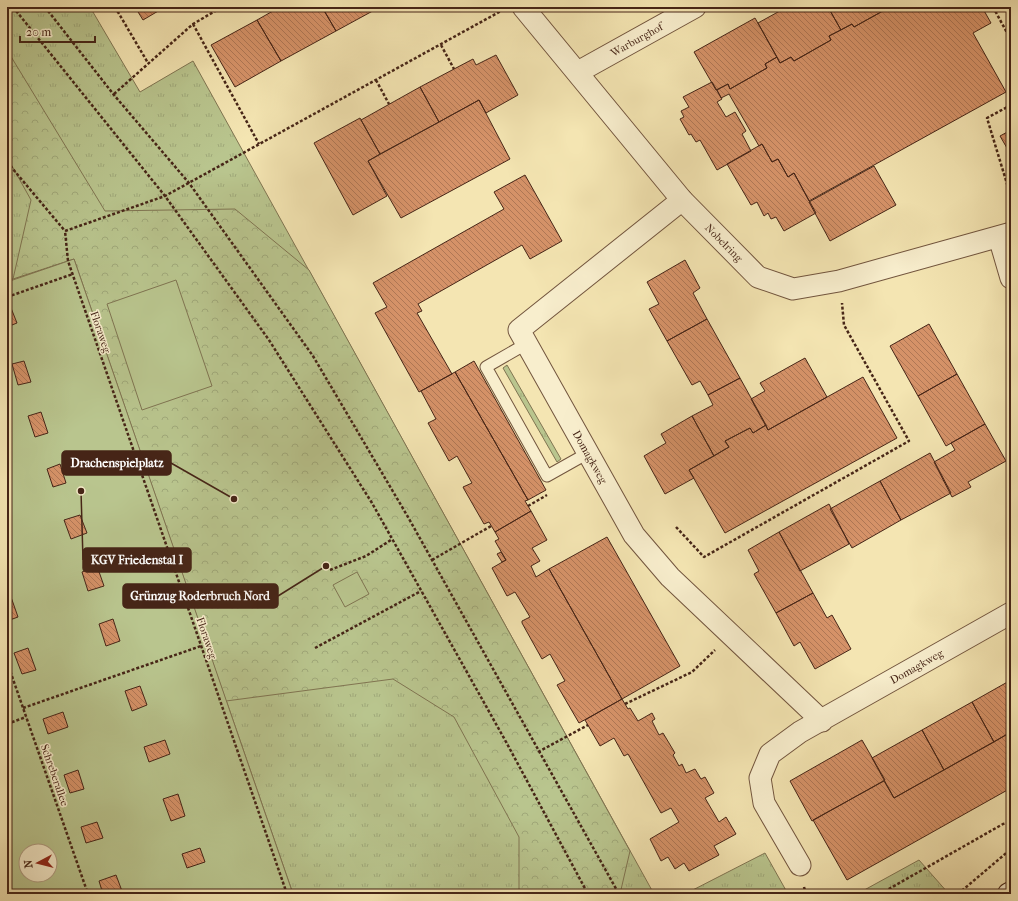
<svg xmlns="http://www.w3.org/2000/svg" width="1018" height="901" viewBox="0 0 1018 901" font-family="'IM FELL French Canon',serif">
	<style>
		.grass { fill: url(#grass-tufts); stroke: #807552 }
		.forest { fill: url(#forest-crowns); stroke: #807552 }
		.garden { fill: #b9c58e; stroke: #807552; fill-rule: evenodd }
		.building { fill: url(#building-back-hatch); stroke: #462517 }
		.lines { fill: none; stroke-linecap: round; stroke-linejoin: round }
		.lane-casing { stroke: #72553e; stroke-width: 13 }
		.street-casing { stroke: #72553e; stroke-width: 23 }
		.secondary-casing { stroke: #462517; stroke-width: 24 }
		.path { stroke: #462517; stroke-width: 2.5; stroke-dasharray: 3 2; stroke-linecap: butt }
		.lane { stroke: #f8eecd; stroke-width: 11 }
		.street { stroke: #f8eecd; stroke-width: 21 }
		.secondary { stroke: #f8eecd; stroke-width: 22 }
		.labels { text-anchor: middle; stroke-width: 3; stroke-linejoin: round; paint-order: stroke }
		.street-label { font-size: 11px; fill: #462517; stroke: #f8eecd }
		.leader { fill: none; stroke: #462517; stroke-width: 1.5 }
		.callout-dot { fill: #462517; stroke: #f8eecd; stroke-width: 1.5 }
		.callout { fill: #462517; stroke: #462517; stroke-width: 1.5 }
		.callout-label { font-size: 12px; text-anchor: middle; font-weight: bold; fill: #fff }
	</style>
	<defs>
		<pattern id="grass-tufts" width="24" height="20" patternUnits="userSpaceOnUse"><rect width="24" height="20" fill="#b9c58e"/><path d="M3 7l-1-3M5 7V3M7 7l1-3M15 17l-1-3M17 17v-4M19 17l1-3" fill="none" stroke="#a0a97a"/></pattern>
		<pattern id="forest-crowns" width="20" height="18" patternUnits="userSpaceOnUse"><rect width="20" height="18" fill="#b9c58e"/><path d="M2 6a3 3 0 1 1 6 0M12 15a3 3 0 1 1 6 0" fill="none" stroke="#a0a97a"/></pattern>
		<pattern id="building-back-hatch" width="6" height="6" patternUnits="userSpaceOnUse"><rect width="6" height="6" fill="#d59268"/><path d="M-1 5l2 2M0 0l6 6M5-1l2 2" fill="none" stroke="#af7755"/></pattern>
	</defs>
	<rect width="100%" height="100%" fill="#f4e5b2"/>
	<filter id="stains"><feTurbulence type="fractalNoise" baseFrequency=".005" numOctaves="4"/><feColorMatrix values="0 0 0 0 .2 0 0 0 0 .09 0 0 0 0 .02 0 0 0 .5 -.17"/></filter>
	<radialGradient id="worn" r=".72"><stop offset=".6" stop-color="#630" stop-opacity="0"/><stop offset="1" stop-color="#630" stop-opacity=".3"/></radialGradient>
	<!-- grass -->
	<path class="grass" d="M7 7H90L140 92 193 61 654 894H293L74 259 7 281Z
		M507 365 561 459 557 462 503 368Z
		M765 853 788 894H685Z
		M919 860 949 894H857Z"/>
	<!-- forest -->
	<path class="forest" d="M7 50 105 211 235 209 309 270 630 851 620 894H519V837L454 717 393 679 226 701 74 259 13 279 31 200 7 157Z"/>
	<!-- garden -->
	<path class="garden" d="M74 259 293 894H7V282ZM26 851H50V875H26Z
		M176 280 212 386 142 410 107 304Z
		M357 572 369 594 345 607 333 585Z"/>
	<!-- building -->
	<path class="building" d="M135 7H165L143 20Z
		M280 7H322L336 31 281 61 257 20Z
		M322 7H380L336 31Z
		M787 7H828L841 30 829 36 831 40 794 61 791 57 780 63 758 23Z
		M828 7H890L854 27 852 24 841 30Z
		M890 7H982L991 23 973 33 1006 92 809 201 794 173 788 177 778 159 772 162 762 144 759 146 729 94 721 98 717 90 728 84 730 89 767 68 765 64 777 57 780 63 791 57 794 61 831 40 829 36 852 24 854 27Z
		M755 18 777 57 765 64 767 68 730 89 728 84 716 90 694 52Z
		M257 20 281 61 235 87 211 45Z
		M496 55 518 95 486 113 479 100 439 122 420 87 473 59 476 65Z
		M712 82 722 99 717 102 726 117 735 112 746 131 742 134 751 151 717 170 700 140 696 142 691 134 689 135 680 119 684 117 681 111 689 107 683 97Z
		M420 87 439 122 380 154 361 120Z
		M479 100 510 159 401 218 368 161Z
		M360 118 380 154 368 161 387 196 353 215 314 143Z
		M1011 130V155L1000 136Z
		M762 144 772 162 778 159 788 177 794 173 816 213 784 231 776 217 771 219 768 213 764 216 757 202 751 205 727 164Z
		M874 166 896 205 830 241 809 202Z
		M525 175 562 241 530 259 522 245 418 304 422 311 417 313 452 374 419 392 375 313 387 307 373 283 504 209 494 192Z
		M685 260 700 288 693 293 707 319 667 341 649 309 659 304 647 282Z
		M11 308 17 323 7 327V309Z
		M707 319 740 378 708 395 700 381 692 385 667 341Z
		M929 324 957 374 918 396 890 346Z
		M805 358 827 397 768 430 751 399 765 391 760 383Z
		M24 361 31 382 18 385 12 364Z
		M474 361 546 490 528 500 455 372Z
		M455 372 528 500 525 501 531 511 495 532 489 522 484 524 464 489 463 487 472 483 457 456 449 461 428 423 436 419 421 391Z
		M957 374 985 424 946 446 918 396Z
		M863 377 897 438 725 533 689 470 729 447 725 441 750 428 753 433 766 425 768 430Z
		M740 378 766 425 753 433 750 428 725 441 729 447 714 456 692 416 713 405 708 395Z
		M41 412 48 433 35 437 28 416Z
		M692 416 714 456 689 470 694 478 665 494 644 456 666 443 661 434Z
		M985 424 1006 461 968 482 971 487 952 497 934 462 955 450 951 443Z
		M930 453 951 493 901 520 880 481Z
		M60 464 66 483 53 487 47 469Z
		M880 481 901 520 852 548 830 509Z
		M829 504 849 544 800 571 779 532Z
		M531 511 547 540 532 548 540 561 531 566 536 577 549 569 622 699 579 723 557 685 565 681 550 654 542 659 522 623V621L530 617 515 592 507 596 492 568 506 560 495 541 499 539 495 532Z
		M80 515 87 533 71 539 64 520Z
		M779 532 813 593 776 613 754 574 759 571 748 550Z
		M607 537 680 666 622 699 549 569Z
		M501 552 506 560 502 562 497 554Z
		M97 566 104 586 88 591 82 572Z
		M813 593 827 618 832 615 851 649 815 669 800 642 794 646 776 613Z
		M11 597 18 617 7 621V598Z
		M113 619 120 641 106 646 99 624Z
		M28 648 36 670 22 674 14 653Z
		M1011 680V732L994 742 972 702Z
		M140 686 147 705 132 711 125 691Z
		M622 699 628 709 630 708 638 721 652 713 655 719 652 721 659 735 663 733 675 753 673 755 679 766 682 764 686 773 695 769 701 779 705 777 714 793 705 798 719 822 726 817 736 834 714 846 719 855 689 871 684 863 675 869 668 857 661 861 650 839 679 822 671 808 661 813 628 754 624 756 614 738 600 746 585 720Z
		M972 702 994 742 944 770 922 730Z
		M63 712 68 727 48 734 43 719Z
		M922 730 944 770 894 798 872 758Z
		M1011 732V788L847 880 813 820 884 781 894 798Z
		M165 740 170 754 149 762 144 747Z
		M862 740 885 780 812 821 790 781Z
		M78 770 84 789 70 793 64 775Z
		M178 794 185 816 171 821 163 799Z
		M97 822 103 838 86 843 81 827Z
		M200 848 205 862 187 868 182 854Z
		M116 875 122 891 114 894H103L99 881Z"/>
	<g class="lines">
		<defs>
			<path id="lane" d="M526 344 486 367 547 476 588 453"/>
			<g id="street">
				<path id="s1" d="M523 7 682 200 758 277 793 289 839 281 1011 233"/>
				<path id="s2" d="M578 72 695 7"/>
				<path id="s3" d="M682 200 519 330 634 535 670 577 822 721"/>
				<path d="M999 237 1011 278"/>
				<path id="s4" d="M800 865 764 803 760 778 770 754 800 732 1011 613"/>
			</g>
			<path id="secondary" d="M1009 894 1011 893"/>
		</defs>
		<!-- lane casing -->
		<use href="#lane" class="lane-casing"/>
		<!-- street casing -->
		<use href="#street" class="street-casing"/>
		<!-- secondary casing -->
		<use href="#secondary" class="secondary-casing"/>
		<!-- path -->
		<path class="path" d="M13 7 165 196 269 340 372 503 505 740 588 894
			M45 7 114 95 189 183 313 356 408 517 619 894
			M115 7 148 63
			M993 7 1011 40
			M193 24 259 144
			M441 45 454 69
			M376 80 389 104
			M114 94 193 24 222 7
			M1011 105 987 118 1011 197
			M7 162 65 231
			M7 297 73 274
			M528 506 547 495
			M676 527 704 557 909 441 844 325 842 303
			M432 560 491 526
			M330 570 366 556 391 540
			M315 648 421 591
			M7 662 88 894
			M625 704 692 672 715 650
			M23 708 201 646
			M7 724 26 717
			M538 752 588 725
			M804 887 806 894
			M287 894 68 261 65 231 165 196 501 11
			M880 894 1003 824 1011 822
			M958 894 1011 849"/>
		<!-- lane -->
		<use href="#lane" class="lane"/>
		<!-- street -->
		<use href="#street" class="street"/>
		<!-- secondary -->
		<use href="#secondary" class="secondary"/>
	</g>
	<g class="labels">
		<!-- street labels -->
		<g class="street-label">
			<text dy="4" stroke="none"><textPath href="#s2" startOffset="67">Warburghof</textPath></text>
			<text dy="4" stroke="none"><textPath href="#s1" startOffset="310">Nobelring</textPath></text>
			<text transform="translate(101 332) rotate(71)" y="4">Floraweg</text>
			<text dy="4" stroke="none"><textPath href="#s3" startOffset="354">Domagkweg</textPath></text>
			<text transform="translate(207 638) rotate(71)" y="4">Floraweg</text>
			<text dy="4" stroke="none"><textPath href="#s4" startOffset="294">Domagkweg</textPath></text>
			<text transform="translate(55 775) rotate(71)" y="4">Schreberallee</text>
		</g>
	</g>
	<!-- callouts -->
	<path class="leader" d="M234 499L171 463M81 491L83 560M326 566L278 596"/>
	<g class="callout-dot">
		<circle cx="234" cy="499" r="4"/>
		<circle cx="81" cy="491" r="4"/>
		<circle cx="326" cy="566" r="4"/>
	</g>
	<g class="callout">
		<rect x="62" y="451" width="109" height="24" rx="4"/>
		<rect x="83" y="548" width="108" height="24" rx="4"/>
		<rect x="123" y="584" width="155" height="24" rx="4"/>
	</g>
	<g class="callout-label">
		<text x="117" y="467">Drachenspielplatz</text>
		<text x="137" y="564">KGV Friedenstal I</text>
		<text x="200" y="600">Grünzug Roderbruch Nord</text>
	</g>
	<!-- margin -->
	<rect width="1018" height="901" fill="none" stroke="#f4e5b2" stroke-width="24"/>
	<rect x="8" y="8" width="1002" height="885" fill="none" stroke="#462517" stroke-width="2"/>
	<rect x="12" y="12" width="994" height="877" fill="none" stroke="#462517"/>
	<!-- north arrow -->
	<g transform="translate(38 863) rotate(263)"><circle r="19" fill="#f8eecd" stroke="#b19e84"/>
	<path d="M0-3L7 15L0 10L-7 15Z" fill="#8f2418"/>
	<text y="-6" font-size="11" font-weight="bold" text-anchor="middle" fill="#462517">N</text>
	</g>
	<!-- scale -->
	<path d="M20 36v6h75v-6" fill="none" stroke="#462517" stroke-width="2"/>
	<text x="26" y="36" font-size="12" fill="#462517" stroke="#f8eecd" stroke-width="3" paint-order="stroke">20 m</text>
	<rect width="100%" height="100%" filter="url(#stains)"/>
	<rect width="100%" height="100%" fill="url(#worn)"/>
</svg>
